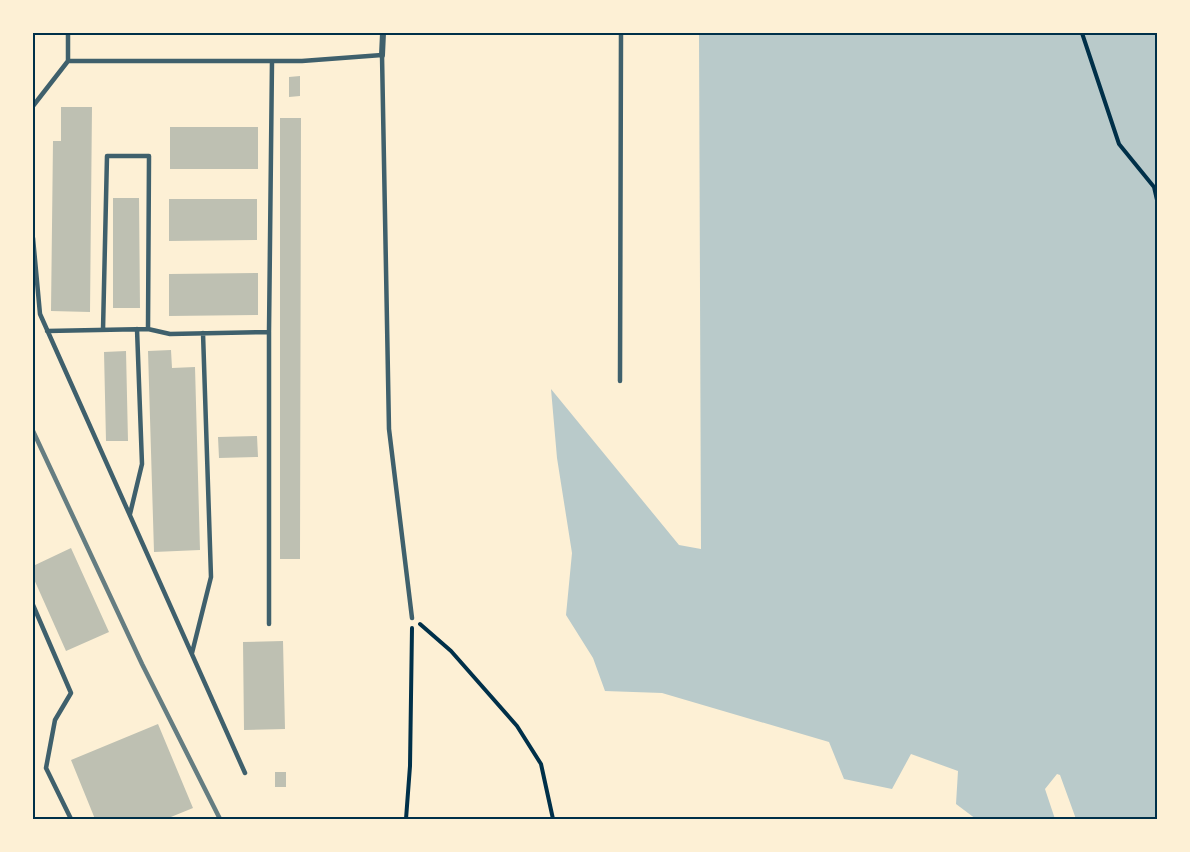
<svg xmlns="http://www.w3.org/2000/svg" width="1190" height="852" viewBox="0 0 1190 852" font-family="'PT Sans',sans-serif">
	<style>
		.green { fill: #b9caca }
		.building { fill: #bec0b2 }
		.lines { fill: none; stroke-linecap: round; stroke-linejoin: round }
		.path { stroke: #003049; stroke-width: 4 }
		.service { stroke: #3f606c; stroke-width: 4.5 }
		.minor { stroke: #3f606c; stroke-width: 6 }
		.rail { stroke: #657d81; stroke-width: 4.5 }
		.neatline { fill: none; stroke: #003049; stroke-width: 2 }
	</style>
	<rect width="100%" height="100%" fill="#fdf0d5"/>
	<!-- green -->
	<path class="green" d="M699 33H1157V819H1076L1060 775 1057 774 1045 789 1055 819H976L956 804 958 771 911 754 892 789 844 779 829 742 662 693 605 691 593 658 566 615 572 553 557 458 551 389 679 545 701 549Z"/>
	<!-- building -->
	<path class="building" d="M300 76V96L289 97V77Z
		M61 107H92L90 312 51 311 53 141H61Z
		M280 118H301L300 559H280Z
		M170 127H258V169H170Z
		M113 198H139L140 308H113Z
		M169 199H257V240L169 241Z
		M258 273V315L169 316V274Z
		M171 350 172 368 195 367 200 550 154 552 148 351Z
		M126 351 128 441H106L104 352Z
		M257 436 258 457 219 458 218 437Z
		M71 548 109 632 66 651 33 577V566Z
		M283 641 285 729 244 730 243 642Z
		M158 724 193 808 166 819H95L71 760Z
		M275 772H286V787H275Z"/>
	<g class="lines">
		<!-- path -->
		<path class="path" d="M1082 33 1119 144 1154 187 1157 200
			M420 624 451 651 517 726 541 764 553 819
			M406 819 410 766 412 628"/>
		<!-- service -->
		<path class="service" d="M68 61H272L269 332
			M272 61H302L382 55 389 429 412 618
			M33 106 68 61V33
			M33 238 40 314 245 773
			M103 330 107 156H149L148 329
			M47 331 148 329 170 334 269 332V624
			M620 381 621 33
			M130 514 142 464 137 329
			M33 605 71 693 55 720 46 768 71 819
			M192 653 211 577 203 333"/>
		<!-- minor -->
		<path class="minor" d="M382 55 383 33"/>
		<!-- rail -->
		<path class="rail" d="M33 431 142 664 220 819"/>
	</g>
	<!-- border -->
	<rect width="1190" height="852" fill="none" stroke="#fdf0d5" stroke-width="69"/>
	<rect x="34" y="34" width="1122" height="784" class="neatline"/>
</svg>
